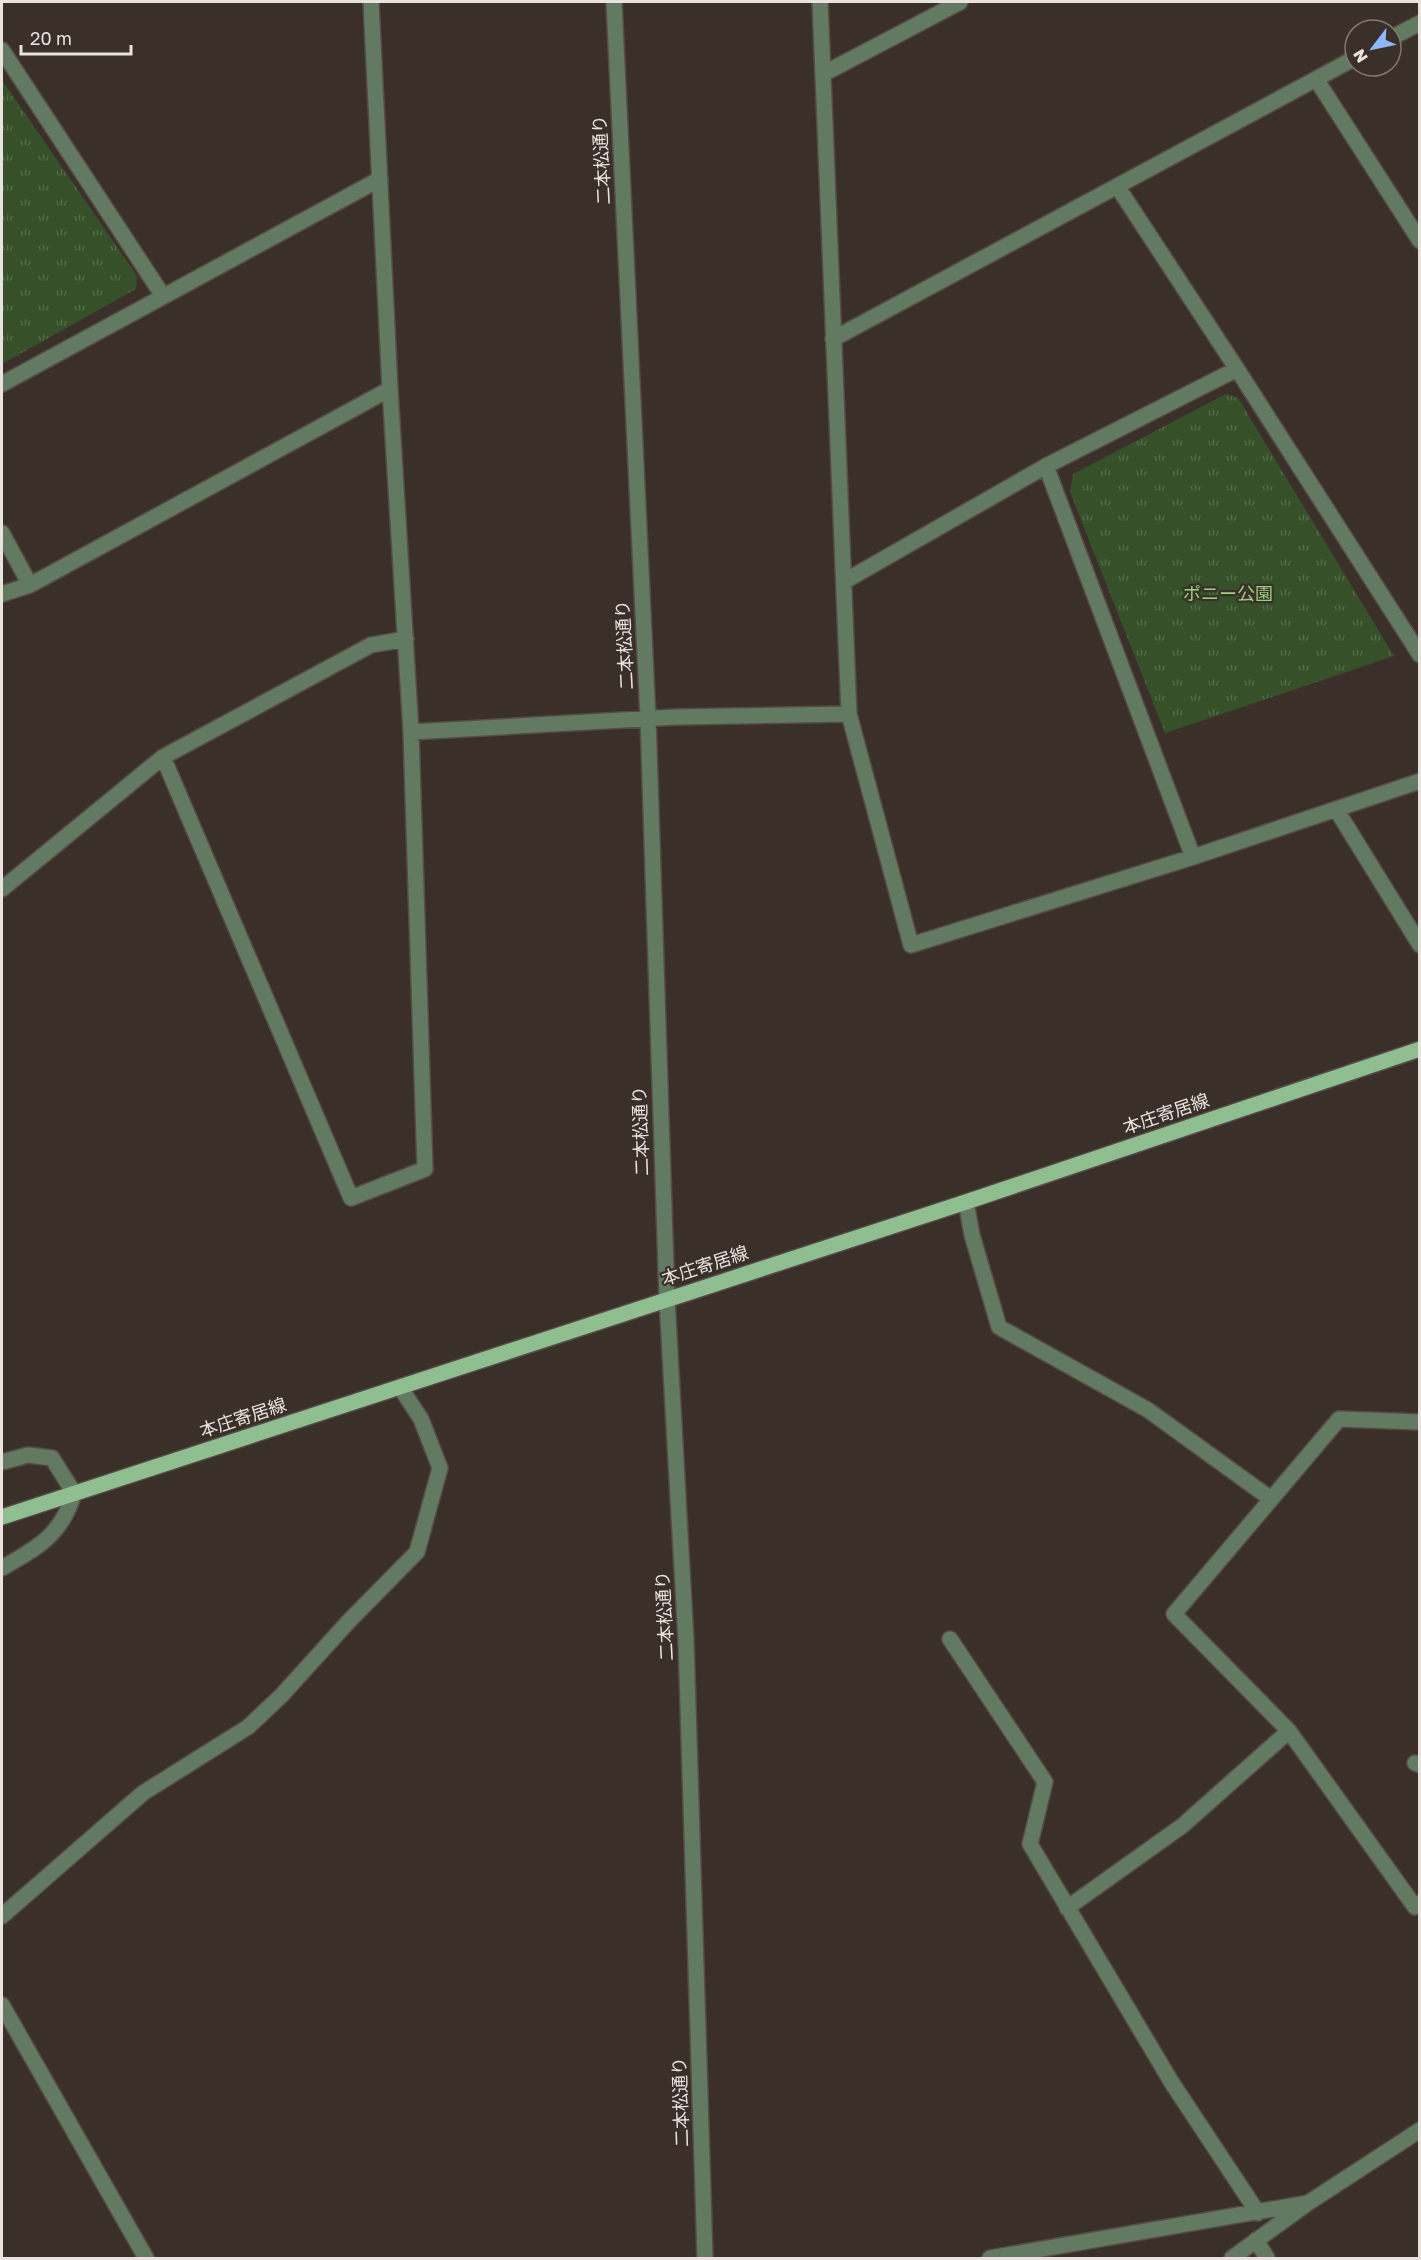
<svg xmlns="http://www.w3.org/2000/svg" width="1421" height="2260" viewBox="0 0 1421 2260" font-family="'Golos Text','Noto Sans JP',sans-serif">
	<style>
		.grass { fill: url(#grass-tufts) }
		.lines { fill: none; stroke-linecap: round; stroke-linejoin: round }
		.minor-casing { stroke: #564c46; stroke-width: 18 }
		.major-casing { stroke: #564c46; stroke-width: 18 }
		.minor { stroke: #627962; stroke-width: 15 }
		.major { stroke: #8fbf90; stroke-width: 15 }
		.labels { text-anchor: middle; stroke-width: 4.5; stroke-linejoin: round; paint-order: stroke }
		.street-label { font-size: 18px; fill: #e9e2de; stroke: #3a3029 }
		.park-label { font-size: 18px; fill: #98d27d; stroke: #3a3029 }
	</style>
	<defs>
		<pattern id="grass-tufts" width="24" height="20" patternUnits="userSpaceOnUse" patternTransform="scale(1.5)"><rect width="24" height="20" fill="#365129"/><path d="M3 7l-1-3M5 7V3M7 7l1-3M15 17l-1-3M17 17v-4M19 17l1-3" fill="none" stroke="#536a48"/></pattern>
	</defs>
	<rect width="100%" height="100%" fill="#3a3029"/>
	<!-- grass -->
	<path class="grass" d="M2 80 137 276 136 289 2 364Z
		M1226 394 1238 398 1394 656 1165 733 1070 492 1073 474Z"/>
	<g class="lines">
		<defs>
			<path id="minor" d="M614 2 648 718 667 1299 686 1641 705 2258
				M820 2 849 714 911 945 1193 857 1420 781
				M1391 38 1420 23
				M2 50 163 296
				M823 74 960 2
				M1316 79 1420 241
				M1117 186 1237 369 1420 655
				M833 339 1355 58
				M2 384 380 179
				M1046 466 1193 857
				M2 533 30 585
				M845 581 1046 466 1237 369
				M2 594 30 585 390 389
				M411 732 676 717 849 714
				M163 757 351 1198 425 1169 411 732 390 389 371 2
				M1336 809 1420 945
				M2 889 163 757 371 645 406 639
				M966 1202 972 1235 999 1327 1148 1410 1271 1499
				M1420 1422 1339 1419 1174 1614 1289 1731 1415 1907 1420 1903
				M2 1462 28 1455 52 1458 74 1493C62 1535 37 1548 2 1568
				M950 1639 1045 1782 1030 1844 1172 2083 1258 2213
				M1415 1763 1420 1765
				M1067 1908 1182 1826 1289 1731
				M2 1916 143 1793 248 1727 281 1696 349 1621 417 1552 440 1468 421 1419 400 1387
				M2 2005 146 2258
				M1256 2240 1267 2258
				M990 2258 1308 2203
				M1232 2258 1308 2203 1420 2130"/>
			<path id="major" d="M2 1517 966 1202 1420 1049"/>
		</defs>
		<!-- minor casing -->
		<use href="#minor" class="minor-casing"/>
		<!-- major casing -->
		<use href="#major" class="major-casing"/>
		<!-- minor -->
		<use href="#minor" class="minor"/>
		<!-- major -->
		<use href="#major" class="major"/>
	</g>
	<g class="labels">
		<!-- street labels -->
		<g class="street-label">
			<text transform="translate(602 160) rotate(-93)" y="6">二本松通り</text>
			<text transform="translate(625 645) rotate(-93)" y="6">二本松通り</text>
			<text transform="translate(1166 1114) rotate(-19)" y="6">本庄寄居線</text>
			<text transform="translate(641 1131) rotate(-92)" y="6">二本松通り</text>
			<text transform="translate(705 1266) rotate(-18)" y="6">本庄寄居線</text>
			<text transform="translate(243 1418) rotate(-18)" y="6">本庄寄居線</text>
			<text transform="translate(665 1616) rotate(-93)" y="6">二本松通り</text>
			<text transform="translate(681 2102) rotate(-92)" y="6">二本松通り</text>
		</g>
		<!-- park labels -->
		<g class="park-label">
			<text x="1228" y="600">ポニー公園</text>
		</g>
	</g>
	<!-- border -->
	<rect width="1421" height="2260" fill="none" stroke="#e9e2de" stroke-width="6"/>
	<!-- north arrow -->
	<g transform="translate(1373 48) rotate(238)"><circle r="28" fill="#3a3029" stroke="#807771" stroke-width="1.5"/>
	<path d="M0-4.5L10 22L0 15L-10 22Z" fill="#8db9fc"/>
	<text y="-9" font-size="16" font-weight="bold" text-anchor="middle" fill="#e9e2de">N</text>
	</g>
	<!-- scale -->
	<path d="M21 45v9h110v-9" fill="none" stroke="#e9e2de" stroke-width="3"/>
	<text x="30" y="45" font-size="18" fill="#e9e2de" stroke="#3a3029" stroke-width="4.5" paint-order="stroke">20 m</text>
</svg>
